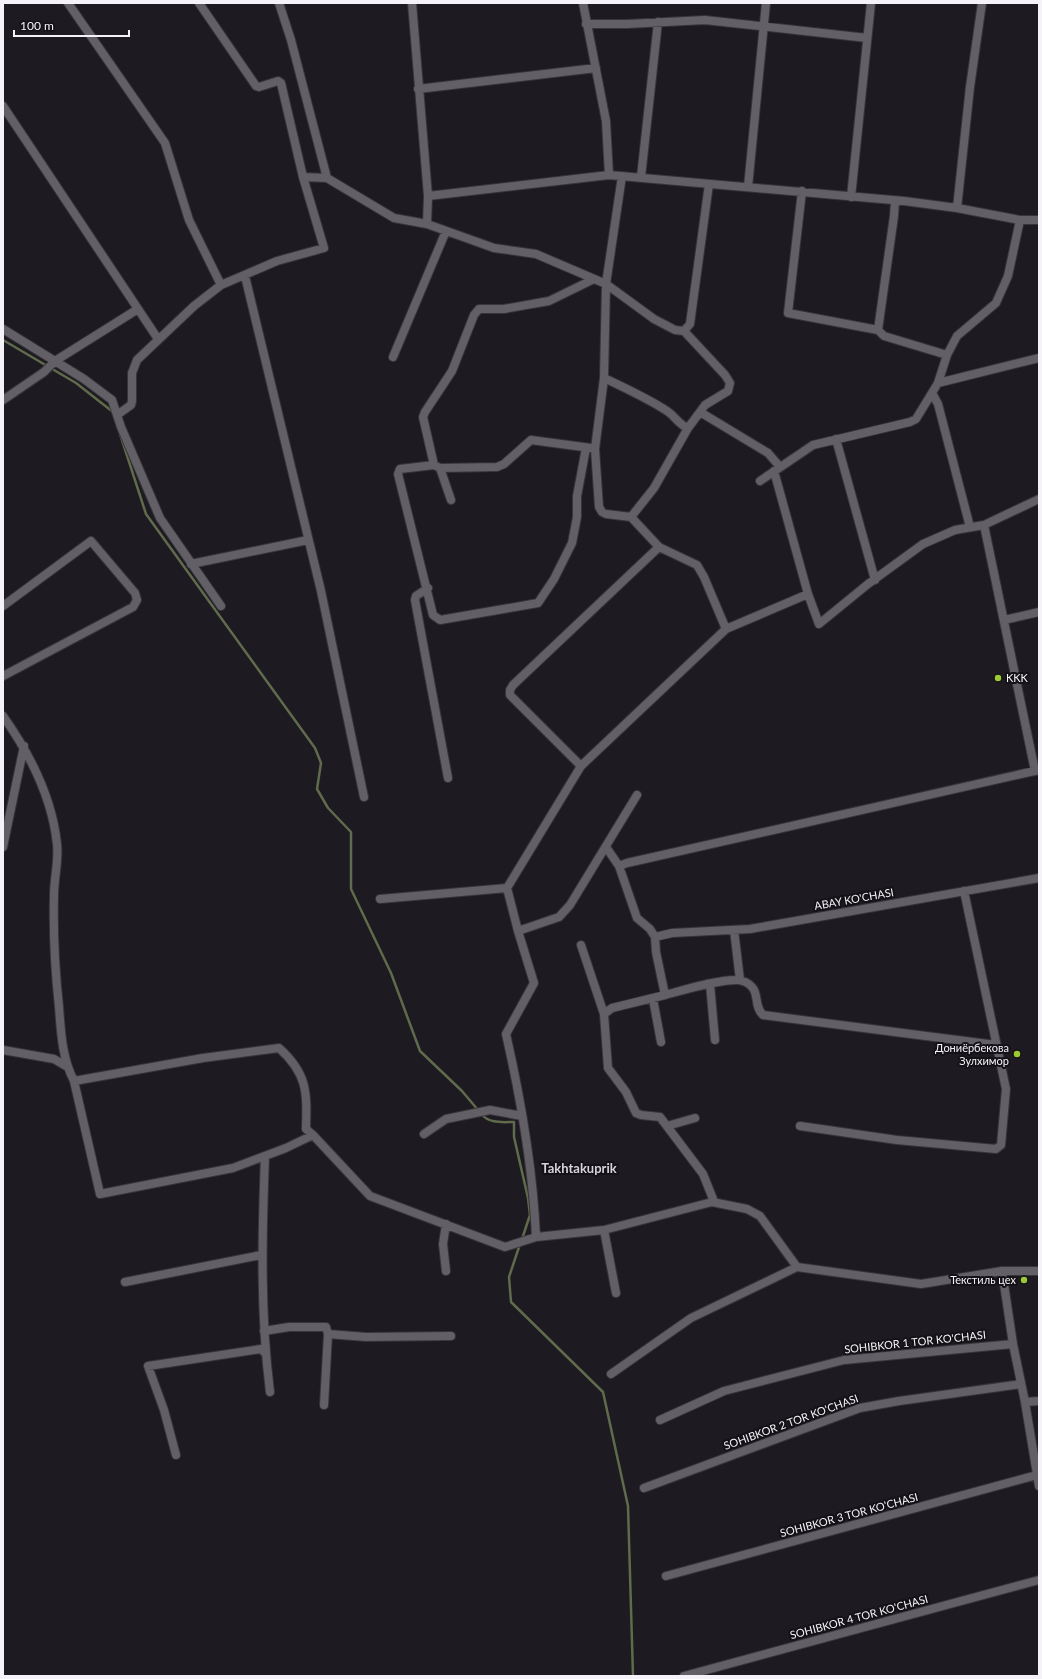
<svg xmlns="http://www.w3.org/2000/svg" width="1042" height="1679" viewBox="0 0 1042 1679" font-family="Lato,sans-serif">
	<style>
		.lines { fill: none; stroke-linecap: round; stroke-linejoin: round }
		.stream { stroke: #5f6b4b; stroke-width: 2.5 }
		.minor-casing { stroke: #38353a; stroke-width: 10 }
		.minor { stroke: #635f67; stroke-width: 8 }
		.poi-dot { fill: #9bcb32; stroke: #141117; stroke-width: 1.5 }
		.labels { text-anchor: middle; stroke-width: 4; stroke-linejoin: round; paint-order: stroke }
		.poi-label { font-size: 11px; fill: #f6f3f8; stroke: #141117; text-anchor: end }
		.street-label { font-size: 11px; fill: #f6f3f8; stroke: #141117 }
		.quarter-label { font-size: 13px; font-weight: bold; fill: #d7d3dc; stroke: #141117 }
	</style>
	<rect width="100%" height="100%" fill="#1d1a21"/>
	<g class="lines">
		<!-- stream -->
		<path class="stream" d="M3 340 76 383 113 412
			M120 434 146 514 315 748 321 763 317 789 328 808 351 832V889L391 973 420 1051 462 1091 478 1110
			M481 1114C490 1124 502 1122 514 1122V1137L528 1198 530 1215 522 1239
			M520 1244 509 1277 511 1302 603 1392 628 1506 633 1676"/>
		<defs>
			<path id="minor" d="M68 3 165 143 189 220 221 285
				M279 3 291 40 327 178
				M412 3 428 196 427 224
				M583 3 606 121 609 175
				M586 24H627L705 20 867 38
				M418 89 596 68
				M3 106 158 339
				M622 176 606 284 604 378 595 449 599 507 602 512 606 514 631 517 659 547 697 565 704 577 726 629
				M303 177 327 178 394 218 427 224 494 248 536 254 606 284 654 319 675 330 684 331 725 375 730 383 728 391 705 405 700 412 688 428 654 488 631 517
				M641 177 658 22
				M748 187 766 3
				M802 191 788 313 878 330 894 216 895 201
				M428 196 609 175 904 201 957 208 1020 220H1039
				M851 197 871 3
				M957 208 970 87 982 3
				M245 276 321 591 364 797
				M3 329 84 379 112 400 121 427 160 518 221 606
				M878 330 884 336 947 355
				M684 331 690 324 709 184
				M393 357 446 231
				M604 378C625 388 647 398 667 411 675 416 679 425 688 428
				M938 383 1039 358
				M932 393 938 404 970 527
				M3 400 44 372 55 361 138 309
				M700 412 768 453 780 467
				M117 415 131 405 132 401V373L137 360 194 306 221 285 277 261 324 248 303 177 281 83 278 81 259 87 256 86 199 3
				M836 439 875 580
				M434 465 400 469 398 474 433 615 440 620 538 603 554 579 572 543 577 517V496L586 448
				M440 468 497 467 504 464 531 440 591 448
				M774 471 808 594
				M760 481 813 445 910 422 916 419 938 383 947 355 957 336 996 303 1008 276 1020 220
				M451 500 440 468 434 465 423 417 425 412 452 371 474 315 479 309H504L549 301 594 279
				M984 525 1035 771
				M191 564 308 540
				M428 588 416 596 415 600 448 778
				M3 606 91 541 135 593 137 600 133 607 3 676
				M1004 620 1039 612
				M3 716C30 754 52 797 57 844 59 860 54 878 54 895 53 933 55 970 59 1007 61 1033 62 1058 74 1081L100 1194 233 1168 286 1148 313 1135 370 1196 505 1247 536 1237 604 1230 712 1202 747 1209 760 1216 797 1267 921 1284 1002 1271H1039
				M581 766 510 695V690L513 685 659 547
				M1039 770 627 863 619 866 637 918 650 929 655 937 672 933 750 929 1039 878
				M3 847 24 746
				M606 847 619 866
				M507 888 518 931 534 983 506 1034C521 1100 533 1169 536 1237
				M380 899 507 888 581 766 726 629 808 594 819 624 868 584 923 544 955 530 984 525 1039 499
				M734 930 740 980
				M518 931 559 917 570 905 637 795
				M581 945 604 1014 608 1068 626 1092 636 1113 641 1115 660 1117 703 1174 713 1199 712 1202
				M710 984 715 1040
				M665 995C684 990 719 979 738 980 742 980 749 983 752 987 759 994 754 1007 763 1015L996 1045
				M653 999 661 1042
				M604 1014 612 1008 665 995 656 952 655 937
				M3 1050 54 1059 66 1066
				M74 1081 203 1058 279 1048C308 1074 307 1093 306 1129L313 1135
				M667 1126 695 1118
				M800 1126 897 1140 996 1149 1001 1145 1006 1089 964 891
				M424 1134 446 1119 490 1110 522 1116
				M265 1156C262 1235 260 1313 270 1392
				M446 1224 443 1244 446 1271
				M604 1230 616 1293
				M1002 1271 1013 1344 1025 1402 1039 1486
				M125 1282 261 1255
				M264 1331 289 1327H326L328 1334 324 1405
				M328 1334 366 1337 451 1336
				M611 1374 691 1318 797 1267
				M1025 1402 1039 1401
				M660 1420 724 1391 844 1360 1013 1344
				M176 1455 164 1410 148 1366 261 1349 265 1353
				M644 1488 860 1408 899 1401 1021 1384
				M666 1576 1037 1475
				M684 1676 1039 1580"/>
		</defs>
		<!-- minor casing -->
		<use href="#minor" class="minor-casing"/>
		<!-- minor -->
		<use href="#minor" class="minor"/>
	</g>
	<!-- markers -->
	<g class="poi-dot">
		<circle cx="998" cy="678" r="4"/>
		<circle cx="1017" cy="1054" r="4"/>
		<circle cx="1024" cy="1280" r="4"/>
	</g>
	<g class="labels">
		<!-- poi labels -->
		<g class="poi-label">
			<text x="1006" y="682" text-anchor="start">KKK</text>
			<text x="1009" y="1052">Дониёрбекова<tspan x="1009" dy="13">Зулхимор</tspan></text>
			<text x="1016" y="1284">Текстиль цех</text>
		</g>
		<!-- street labels -->
		<g class="street-label">
			<text transform="translate(854 899) rotate(-10)" y="4">ABAY KO'CHASI</text>
			<text transform="translate(915 1342) rotate(-6)" y="4">SOHIBKOR 1 TOR KO'CHASI</text>
			<text transform="translate(791 1422) rotate(-20)" y="4">SOHIBKOR 2 TOR KO'CHASI</text>
			<text transform="translate(849 1515) rotate(-15)" y="4">SOHIBKOR 3 TOR KO'CHASI</text>
			<text transform="translate(859 1617) rotate(-15)" y="4">SOHIBKOR 4 TOR KO'CHASI</text>
		</g>
		<!-- quarter labels -->
		<g class="quarter-label">
			<text x="579" y="1173">Takhtakuprik</text>
		</g>
	</g>
	<!-- border -->
	<rect width="1042" height="1679" fill="none" stroke="#f6f3f8" stroke-width="8"/>
	<!-- scale -->
	<path d="M14 30v6h115v-6" fill="none" stroke="#f6f3f8" stroke-width="2"/>
	<text x="20" y="30" font-size="12" fill="#f6f3f8" stroke="#141117" stroke-width="3" paint-order="stroke">100 m</text>
</svg>
